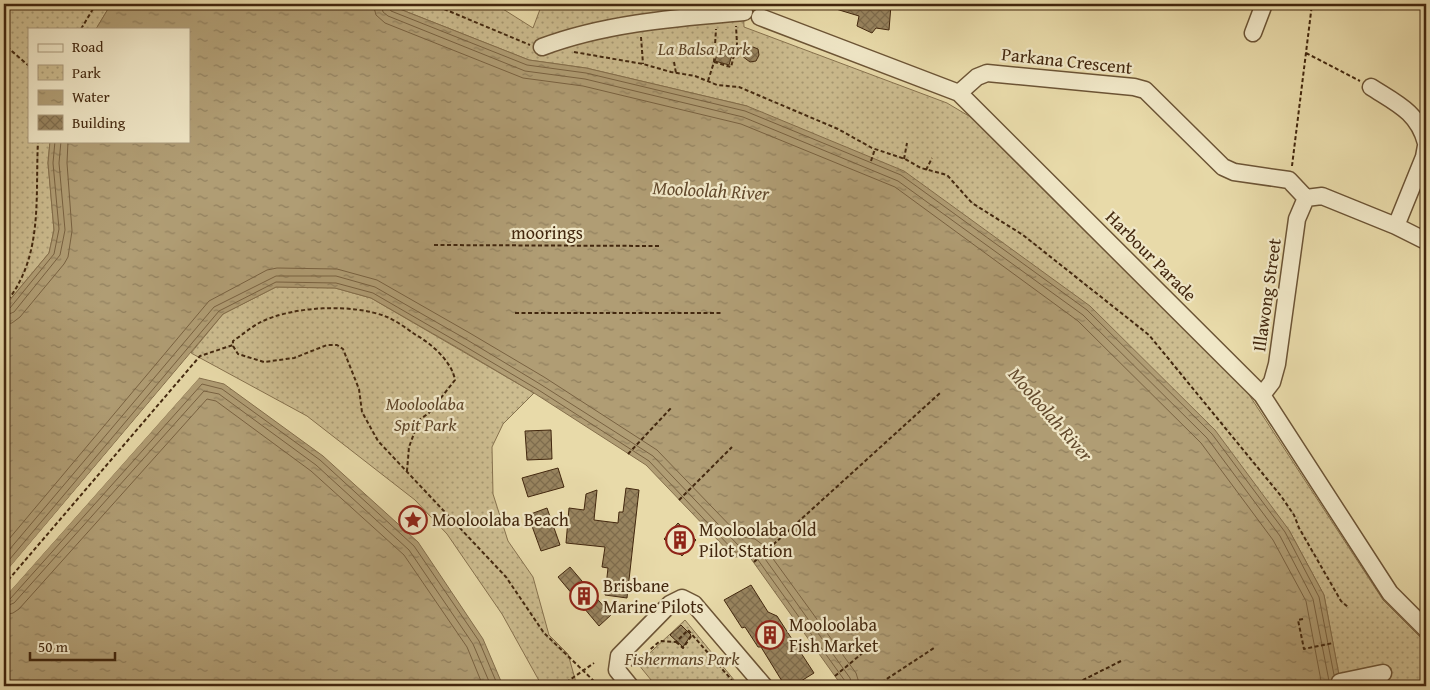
<svg xmlns="http://www.w3.org/2000/svg" width="1430" height="690" viewBox="0 0 1430 690" font-family="'Gentium Book Plus',serif">
	<style>
		.park { fill: url(#park-dots); stroke: #87724e }
		.water { fill: url(#water-ripples); stroke: #846e4b }
		.pier { fill: #e8daa9 }
		.lines { fill: none; stroke-linecap: round; stroke-linejoin: round }
		.shore { stroke: #796241; stroke-width: 1 }
		.building { fill: url(#building-cross-hatch); stroke: #42270e }
		.minor-casing { stroke: #6c5435; stroke-width: 19 }
		.path { stroke: #42270e; stroke-width: 2; stroke-dasharray: 4 2.5; stroke-linecap: butt }
		.minor { stroke: #f0e7c7; stroke-width: 16 }
		.labels { text-anchor: middle; stroke-width: 4.5; stroke-linejoin: round; paint-order: stroke }
		.park-label { font-size: 18px; font-style: italic; fill: #5e4528; stroke: #f0e7c7 }
		.street-label { font-size: 18px; fill: #42270e; stroke: #f0e7c7 }
		.poi-label { font-size: 18px; fill: #42270e; stroke: #f0e7c7; text-anchor: start }
		.water-label { font-size: 19px; font-style: italic; fill: #634a2d; stroke: #f0e7c7 }
	</style>
	<defs>
		<pattern id="park-dots" width="8" height="8" patternUnits="userSpaceOnUse" patternTransform="scale(1.25)"><rect width="8" height="8" fill="#ccbc8f"/><path d="M2 2h.1M6 6h.1" fill="none" stroke="#a79973" stroke-width="1.8" stroke-linecap="round"/></pattern>
		<pattern id="water-ripples" width="26" height="14" patternUnits="userSpaceOnUse" patternTransform="scale(1.25)"><rect width="26" height="14" fill="#b09d74"/><path d="M2 4q2-2 4 0t4 0M15 11q2-2 4 0t4 0" fill="none" stroke="#91805e"/></pattern>
		<pattern id="building-cross-hatch" width="8" height="8" patternUnits="userSpaceOnUse" patternTransform="scale(1.25)"><rect width="8" height="8" fill="#98845f"/><path d="M0 0l8 8M0 8l8-8" fill="none" stroke="#7e6c4d"/></pattern>
	</defs>
	<rect width="100%" height="100%" fill="#e8daa9"/>
	<filter id="stains"><feTurbulence type="fractalNoise" baseFrequency=".004" numOctaves="4"/><feColorMatrix values="0 0 0 0 .2 0 0 0 0 .09 0 0 0 0 .02 0 0 0 .5 -.17"/></filter>
	<radialGradient id="worn" r=".72"><stop offset=".6" stop-color="#630" stop-opacity="0"/><stop offset="1" stop-color="#630" stop-opacity=".3"/></radialGradient>
	<!-- park -->
	<path class="park" d="M4 4H111L96 29H29V141H50L48 163 54 230 49 253 4 307Z
		M387 4H495L533 28 542 4H743L744 27 947 103 979 122 1246 390 1383 600 1426 643V686H1341L1324 595 1289 530 747 106 586 68 529 60Z
		M276 287 335 288 371 298 534 393 503 424 492 447 493 494 508 541 533 577 549 635 568 654 577 686H542L502 614 447 534 415 500 307 416 191 353 223 314Z
		M685 620 739 686H656L638 664Z"/>
	<!-- water -->
	<path class="water" d="M111 4H387L529 60 586 68 747 106 904 171 1090 306 1215 430 1289 530 1324 595 1341 686H842L749 556 734 557 646 465 534 393 458 348 371 298 335 288 276 287 223 314 4 574V307L49 253 54 230 48 163 50 141H189V29H96Z
		M199 378 224 384 323 456 418 542 483 639 503 686H4V598Z"/>
	<!-- pier -->
	<path class="pier" d="M191 353 192 356 4 576V574Z
		M198 376 199 378 4 598V594Z"/>
	<g class="lines">
		<!-- shore -->
		<path class="shore" d="M373 4 376 15 385 23 523 78 583 86 741 124 895 187 1078 321 1201 443 1273 540 1306 601 1322 686
			M381 4 383 12 388 16 525 71 585 79 743 117 898 181 1083 315 1207 438 1280 536 1313 599 1330 686
			M387 4 391 11 527 65 586 73 745 111 901 175 1087 310 1212 434 1285 532 1319 597 1334 675
			M4 310 10 308 54 254 59 229 53 163 55 141
			M4 316 14 312 60 255 65 230 59 163 61 141
			M4 324 12 323 20 317 64 264 68 257 72 231 67 163 68 141
			M4 545 209 301 267 270 277 268 337 269 377 280 468 332 544 377 657 450 741 537 755 539 763 545 856 673 860 686
			M4 556 214 307 276 276H336L375 287 464 338 540 384 653 456 738 545H751L758 549 850 678 852 686
			M4 566 219 311 276 282 336 283 373 293 461 344 537 389 649 461 735 552 753 553 845 681 846 686
			M4 601 10 599 202 384 222 389 320 460 414 546 479 641 498 686
			M4 607 14 603 204 391 219 394 316 465 409 550 473 644 491 686
			M4 615 13 613 19 609 207 399 216 401 311 471 404 555 467 647 483 686"/>
	</g>
	<!-- building -->
	<path class="building" d="M827 4 891 5 889 30 876 28 872 33 857 26 859 16 826 6Z
		M720 44 734 48 729 65 715 61Z
		M753 47 758 49 759 55 756 61 750 62 742 56 748 48Z
		M551 430 552 459 527 460 525 431Z
		M558 468 564 487 528 497 522 478Z
		M626 488 639 490 627 598 605 595 608 568 602 567 605 547 566 543 569 508 584 510 586 494 597 490 594 520 618 523 619 512H623Z
		M547 508 560 545 541 551 528 515Z
		M678 523 696 540 682 556 664 539Z
		M570 567 611 615 599 626 558 577Z
		M751 585 768 612 777 616 814 673 793 686H785L761 647H758L745 627 742 628 724 600Z
		M681 625 691 635 683 647 670 635Z"/>
	<g class="lines">
		<defs>
			<path id="minor" d="M760 17 959 93 1262 395 1390 593 1426 629
				M1253 33 1264 4
				M542 47C606 23 676 18 744 12
				M1371 87C1396 103 1418 112 1426 143
				M959 93 977 77 987 73 1134 87 1145 90 1223 167 1234 172 1289 180 1306 198 1322 196 1396 226 1426 241
				M1396 226 1424 157 1426 146
				M1262 395 1272 382 1277 364 1297 219 1306 198
				M1340 682 1383 673
				M630 686 617 670 619 656 670 604 682 598 694 604 764 686"/>
		</defs>
		<!-- minor casing -->
		<use href="#minor" class="minor-casing"/>
		<!-- path -->
		<path class="path" d="M432 4 530 45
			M81 29 96 4
			M641 37 643 64
			M4 41 6 46 29 66
			M574 52 643 64 671 72 695 76 717 85 739 87 838 129 872 148 905 159 921 168 947 175 972 203 1023 235 1149 335 1281 496 1294 515 1299 528 1341 601 1349 608
			M1306 53 1360 81
			M674 62 676 73
			M714 62 731 67 737 44 736 26
			M708 81 714 62 716 29
			M904 159 907 143
			M871 161 875 149
			M1292 166 1312 4
			M926 170 932 158
			M434 245 659 246
			M4 305C44 258 35 199 38 141
			M515 313H721
			M233 346 238 354 264 362 294 358 327 345H337L343 349 359 389 362 412 378 441 506 577 544 633 599 686
			M628 454 672 407
			M679 500 732 447
			M754 562 940 393
			M4 585 200 356 233 345V341C242 335 250 328 259 323 291 306 353 303 387 317 397 321 407 329 416 335 432 344 452 362 455 380L429 413 419 420 409 447 407 471
			M1303 619 1298 620 1304 649 1333 643
			M676 642 683 648 692 635
			M631 666 660 641 676 642 688 630 737 686
			M835 676 865 651
			M561 686 594 663
			M876 686 934 648
			M1071 686 1121 661"/>
		<!-- minor -->
		<use href="#minor" class="minor"/>
	</g>
	<!-- icons -->
	<defs>
		<symbol id="sight-ring" viewBox="-11 -11 22 22"><circle r="9.5" fill="#f0e7c7" stroke="#8f2418" stroke-width="1.5"/><path d="M0-6L1.8-2.2L6-1.7L2.9 1.2L3.7 5.4L0 3.3L-3.7 5.4L-2.9 1.2L-6-1.7L-1.8-2.2Z" fill="#8f2418"/></symbol>
		<symbol id="building-ring" viewBox="-11 -11 22 22"><circle r="9.5" fill="#f0e7c7" stroke="#8f2418" stroke-width="1.5"/><path d="M-4-6H4V6H1V3H-1V6H-4ZM-2.5-4.3h1.7v1.8h-1.7ZM.8-4.3h1.7v1.8H.8ZM-2.5-1h1.7V.8h-1.7ZM.8-1h1.7V.8H.8Z" fill="#8f2418"/></symbol>
	</defs>
	<g fill-rule="evenodd">
		<use href="#sight-ring" x="397" y="504" width="32" height="32"/>
		<use href="#building-ring" x="664" y="524" width="32" height="32"/>
		<use href="#building-ring" x="568" y="580" width="32" height="32"/>
		<use href="#building-ring" x="754" y="619" width="32" height="32"/>
	</g>
	<g class="labels">
		<!-- park labels -->
		<g class="park-label">
			<text x="704" y="55">La Balsa Park</text>
			<text x="425" y="410">Mooloolaba<tspan x="425" dy="21">Spit Park</tspan></text>
			<text x="682" y="665">Fishermans Park</text>
		</g>
		<!-- street labels -->
		<g class="street-label">
			<text transform="translate(1067 61) rotate(6)" y="6">Parkana Crescent</text>
			<text x="547" y="239">moorings</text>
			<text transform="translate(1151 256) rotate(45)" y="6">Harbour Parade</text>
			<text transform="translate(1267 295) rotate(-82)" y="6">Illawong Street</text>
		</g>
		<!-- poi labels -->
		<g class="poi-label">
			<text x="432" y="526">Mooloolaba Beach</text>
			<text x="699" y="536">Mooloolaba Old<tspan x="699" dy="21">Pilot Station</tspan></text>
			<text x="603" y="592">Brisbane<tspan x="603" dy="21">Marine Pilots</tspan></text>
			<text x="789" y="631">Mooloolaba<tspan x="789" dy="21">Fish Market</tspan></text>
		</g>
		<!-- water labels -->
		<g class="water-label">
			<text transform="translate(711 190) rotate(3)" y="7">Mooloolah River</text>
			<text transform="translate(1051 414) rotate(49)" y="7">Mooloolah River</text>
		</g>
	</g>
	<!-- margin -->
	<rect width="1430" height="690" fill="none" stroke="#e8daa9" stroke-width="20"/>
	<rect x="5" y="5" width="1420" height="680" fill="none" stroke="#42270e" stroke-width="2.5"/>
	<rect x="10" y="10" width="1410" height="670" fill="none" stroke="#42270e"/>
	<!-- legend -->
	<rect x="28" y="28" width="162" height="115" fill="#f0e7c7" stroke="#aa9a7d"/>
	<rect x="38" y="44" width="25" height="8" fill="#f0e7c7" stroke="#aa9a7d"/>
	<text x="72" y="52" font-size="15" fill="#42270e">Road</text>
	<rect x="38" y="65" width="25" height="15" fill="url(#park-dots)" stroke="#aa9a7d"/>
	<text x="72" y="78" font-size="15" fill="#42270e">Park</text>
	<rect x="38" y="90" width="25" height="15" fill="url(#water-ripples)" stroke="#aa9a7d"/>
	<text x="72" y="102" font-size="15" fill="#42270e">Water</text>
	<rect x="38" y="115" width="25" height="15" fill="url(#building-cross-hatch)" stroke="#aa9a7d"/>
	<text x="72" y="128" font-size="15" fill="#42270e">Building</text>
	<!-- scale -->
	<path d="M30 652v8h85v-8" fill="none" stroke="#42270e" stroke-width="2.5"/>
	<text x="38" y="652" font-size="15" fill="#42270e" stroke="#f0e7c7" stroke-width="4" paint-order="stroke">50 m</text>
	<rect width="100%" height="100%" filter="url(#stains)"/>
	<rect width="100%" height="100%" fill="url(#worn)"/>
</svg>
